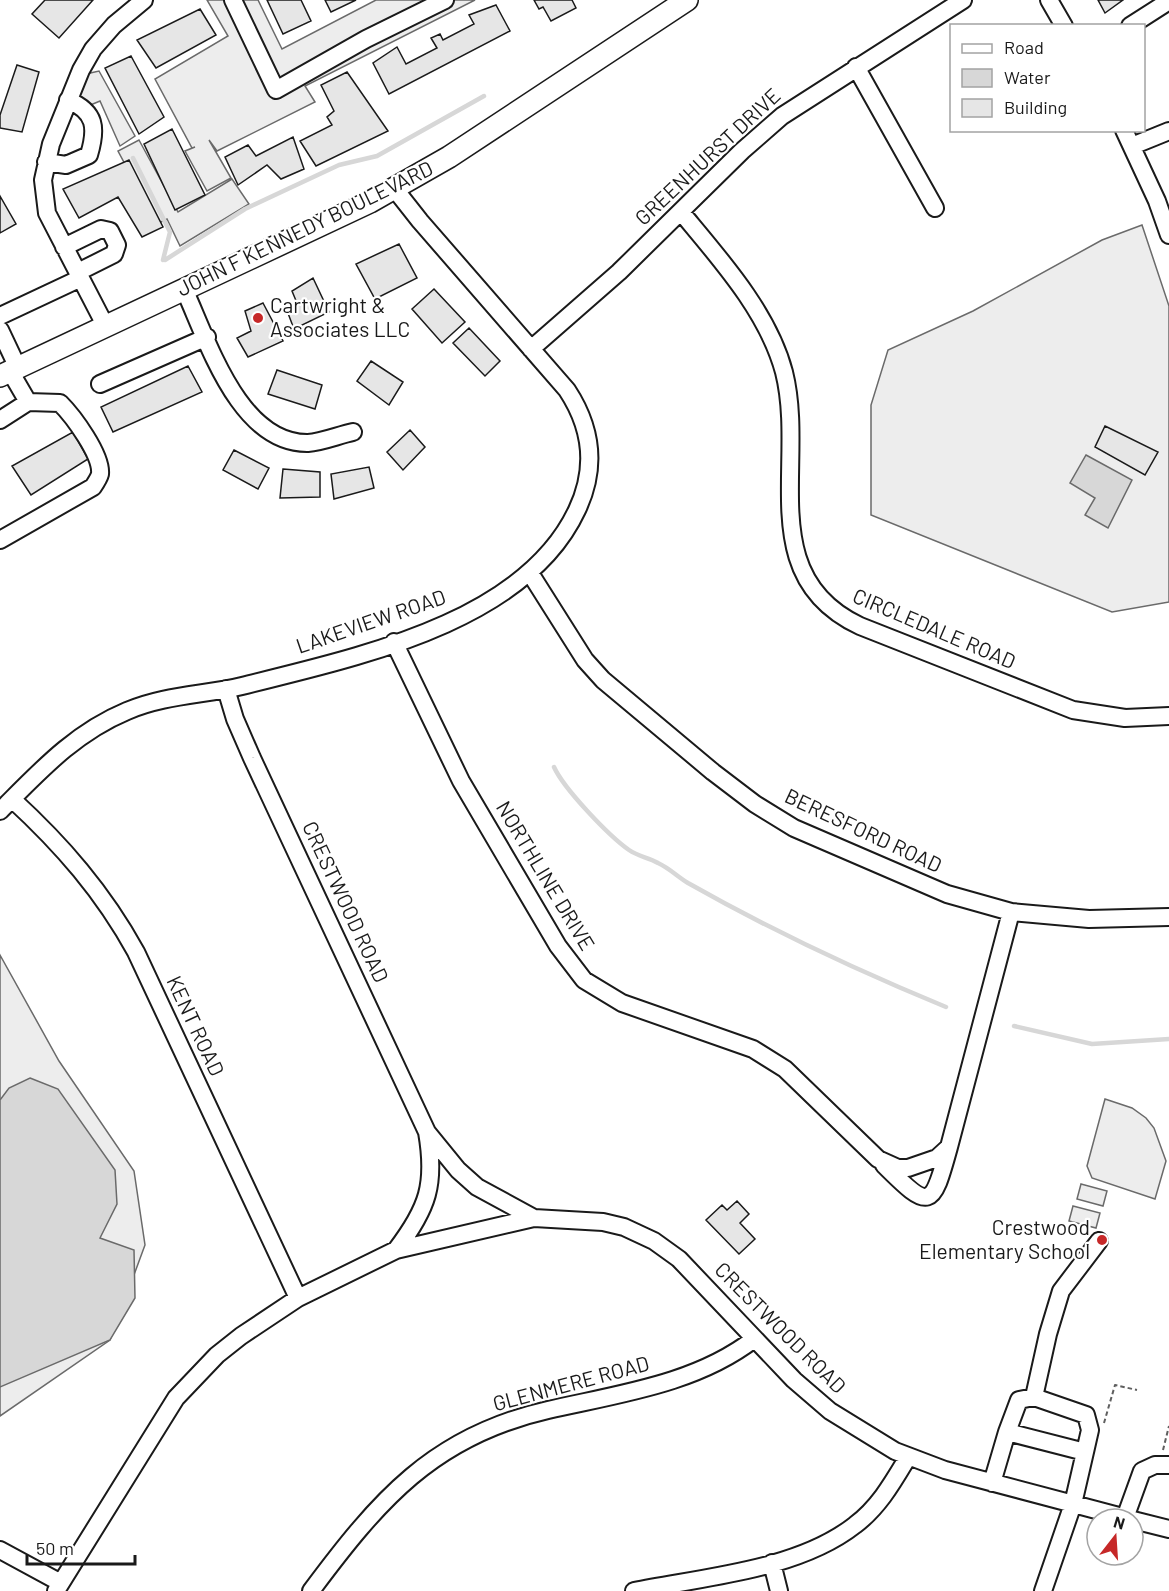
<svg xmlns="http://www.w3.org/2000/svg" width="1169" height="1591" viewBox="0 0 1169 1591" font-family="Barlow,sans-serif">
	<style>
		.built { fill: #ededed; stroke: #6a6a6a; stroke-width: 1.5 }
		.water { fill: #d7d7d7; stroke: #6a6a6a; stroke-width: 1.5 }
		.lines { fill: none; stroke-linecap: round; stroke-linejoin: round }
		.stream { stroke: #d7d7d7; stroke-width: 4.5 }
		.building { fill: #e6e6e6; stroke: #1a1a1a; stroke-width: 1.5 }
		.minor-casing { stroke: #1a1a1a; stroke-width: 20 }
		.major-casing { stroke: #1a1a1a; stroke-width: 24 }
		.path { stroke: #5f5f5f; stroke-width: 2; stroke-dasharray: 4.5 3; stroke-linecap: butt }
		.minor { stroke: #fff; stroke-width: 16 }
		.major { stroke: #fff; stroke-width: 21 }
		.poi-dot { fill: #c62828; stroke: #fff; stroke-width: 2 }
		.labels { text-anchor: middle; stroke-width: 4.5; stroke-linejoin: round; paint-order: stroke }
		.street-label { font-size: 21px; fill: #1a1a1a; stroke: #fff }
		.poi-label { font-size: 21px; fill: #1a1a1a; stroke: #fff; text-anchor: start }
	</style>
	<rect width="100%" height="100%" fill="#fff"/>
	<!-- built -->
	<path class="built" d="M207 0H258L282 49 376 0H475L305 86 315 102 217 151 209 140 231 178 207 191 185 151 195 147 192 148 155 79 228 36Z
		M99 71 135 136 120 146 100 101 88 106 76 95 86 74Z
		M139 140 178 212 232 179 249 204 180 246 167 219 157 224 118 151Z
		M1142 225 1169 306V602L1112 612 871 515V405L888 350 973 311 1102 240Z
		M0 955 59 1061 134 1171 145 1245 110 1340 0 1416Z
		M1105 1099 1132 1108 1146 1118 1154 1128 1166 1161 1155 1199 1092 1178 1087 1166Z
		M1081 1184 1107 1191 1103 1206 1077 1199Z
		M1073 1206 1100 1213 1096 1228 1069 1221Z"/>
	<!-- water -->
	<path class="water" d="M1086 455 1132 480 1108 528 1085 515 1095 498 1070 483Z
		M30 1078 58 1089 115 1170 117 1204 100 1238 134 1250 135 1298 110 1340 0 1387V1100L9 1088Z"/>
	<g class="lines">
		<!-- stream -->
		<path class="stream" d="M133 158 170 232 163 260
			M165 260 245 209 339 165 377 156 484 96
			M554 767C564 789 609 836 629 850 639 857 648 857 658 863 669 868 678 877 688 883 771 930 858 971 946 1007
			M1014 1026 1092 1044 1169 1039"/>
	</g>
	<!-- building -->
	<path class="building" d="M45 0H93L59 38 32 14Z
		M267 0H301L311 21 283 34Z
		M325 0H356L331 12Z
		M534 0H572L576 8 551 21 543 7 539 9Z
		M1098 0H1123L1105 13Z
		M496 5 510 31 389 94 373 63 397 47 406 64 437 48 431 38 440 34 443 40 474 24 469 15Z
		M200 9 216 35 156 68 137 40Z
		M131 56 164 117 139 134 105 68Z
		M17 65 39 72 22 132 0 128V115Z
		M347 72 388 131 316 166 300 141 332 125 327 117 334 111 321 85Z
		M172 129 205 195 175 210 144 144Z
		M293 137 304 169 281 179 267 165 238 185 225 157 248 145 256 156Z
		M129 160 163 227 142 237 118 197 79 218 63 189Z
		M0 196 16 224 0 233Z
		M399 244 417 278 375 299 356 264Z
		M313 278 329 312 294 329 286 308 297 303 292 291Z
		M434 289 465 322 442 343 412 309Z
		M263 303 283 341 248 357 237 338 251 331 245 311Z
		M469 328 500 361 485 376 453 343Z
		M371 361 403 382 389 405 357 381Z
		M188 366 202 392 113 432 101 407Z
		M277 370 322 385 315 409 268 394Z
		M1105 426 1158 452 1145 475 1095 447Z
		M410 430 425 447 403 470 387 452Z
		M73 432 88 459 31 495 12 466Z
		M234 450 269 468 258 489 223 470Z
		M369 467 374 488 334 499 331 474Z
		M283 469 320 472V497L280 498Z
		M737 1201 749 1214 740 1223 755 1239 739 1254 706 1220 722 1205 727 1210Z"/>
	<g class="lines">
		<defs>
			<path id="minor" d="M233 0 276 90 366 39 445 0
				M1049 0 1064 26
				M1130 26 1169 1
				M856 67 935 208
				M1124 130 1157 201 1169 235
				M1132 146 1169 131
				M46 162 66 165 89 155C97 128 96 112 68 100
				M681 212C720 259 768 312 784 372 807 463 753 576 860 626L1073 710 1125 718 1169 716
				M64 247 101 229 110 231 117 245 114 254 78 272
				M184 289C208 341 239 444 308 443 322 442 339 435 353 432
				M0 316 81 278
				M105 325 47 213 43 180 51 144 81 70 93 49 114 25 144 0
				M0 330 17 366
				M531 349 619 272 742 151 782 116 963 0
				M100 384 207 337
				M0 420 28 402
				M0 540 93 487C95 484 99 478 100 474 102 455 73 416 60 403L28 402 10 371
				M530 573 585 660 603 680 713 772 755 804 794 828 947 894 1011 912 1089 919 1169 917
				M394 642 461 781 558 946 584 980 622 1003 753 1049 785 1069 878 1159 898 1168H908L937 1158 949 1147 1011 912
				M226 689 235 719 252 758 427 1132C436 1184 428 1208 396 1250
				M12 799C62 845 103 892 136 952L298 1298
				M0 811C39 772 74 733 127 711 164 695 204 695 242 686 352 658 524 624 577 510 597 468 592 428 567 390L420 221 394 188
				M427 1132 458 1170 477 1187 534 1218 603 1222 624 1227 654 1241 679 1259 794 1380 830 1411 895 1451 945 1470 1130 1519
				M884 1165C930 1211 932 1209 949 1147
				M1034 1397 1048 1334 1061 1291 1099 1241
				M1007 1432 1019 1400 1034 1397 1086 1415 1090 1430 1085 1452
				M992 1483 1007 1432 1085 1452 1073 1504 1043 1591
				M1125 1518 1142 1471 1155 1465H1169
				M1133 1520 1169 1529
				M0 1550 61 1583
				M772 1563 779 1591
				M56 1591 176 1398 217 1355 241 1336 298 1298 396 1250 534 1218
				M311 1591C378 1501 433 1436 548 1410 618 1394 696 1384 754 1339
				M634 1591C704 1577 798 1570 855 1525 879 1507 893 1482 908 1457"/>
			<path id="major" d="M0 376 370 202 449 157 687 0"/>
		</defs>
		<!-- minor casing -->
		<use href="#minor" class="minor-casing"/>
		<!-- major casing -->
		<use href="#major" class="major-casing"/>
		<!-- path -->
		<path class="path" d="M1104 1423 1115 1385 1137 1390
			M1163 1450 1169 1426"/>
		<!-- minor -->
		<use href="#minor" class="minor"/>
		<!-- major -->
		<use href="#major" class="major"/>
	</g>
	<!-- markers -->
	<g class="poi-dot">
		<circle cx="258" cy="318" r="6"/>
		<circle cx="1102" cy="1240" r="6"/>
	</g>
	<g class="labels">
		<!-- street labels -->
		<g class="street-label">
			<text transform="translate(708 157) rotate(-43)" y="7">GREENHURST DRIVE</text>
			<text transform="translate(305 229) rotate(-26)" y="7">JOHN F KENNEDY BOULEVARD</text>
			<text transform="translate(371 622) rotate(-19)" y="7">LAKEVIEW ROAD</text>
			<text transform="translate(934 629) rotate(23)" y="7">CIRCLEDALE ROAD</text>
			<text transform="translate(863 831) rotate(25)" y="7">BERESFORD ROAD</text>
			<text transform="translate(545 876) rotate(59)" y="7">NORTHLINE DRIVE</text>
			<text transform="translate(345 902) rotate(65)" y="7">CRESTWOOD ROAD</text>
			<text transform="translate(195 1026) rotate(65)" y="7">KENT ROAD</text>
			<text transform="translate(780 1328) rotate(45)" y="7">CRESTWOOD ROAD</text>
			<text transform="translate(571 1384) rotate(-15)" y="7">GLENMERE ROAD</text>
		</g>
		<!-- poi labels -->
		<g class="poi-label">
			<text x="270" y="313">Cartwright &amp;<tspan x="270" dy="24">Associates LLC</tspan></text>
			<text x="1090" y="1235" text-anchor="end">Crestwood<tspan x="1090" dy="24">Elementary School</tspan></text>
		</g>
	</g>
	<!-- legend -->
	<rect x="950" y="24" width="195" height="108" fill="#ffffff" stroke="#a3a3a3" stroke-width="1.5"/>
	<rect x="962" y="44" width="30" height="9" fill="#ffffff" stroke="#a3a3a3" stroke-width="1.5"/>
	<text x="1004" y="54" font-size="18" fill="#1a1a1a">Road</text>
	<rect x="962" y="69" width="30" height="18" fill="#d7d7d7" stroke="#a3a3a3" stroke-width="1.5"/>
	<text x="1004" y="84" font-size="18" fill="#1a1a1a">Water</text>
	<rect x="962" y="99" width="30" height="18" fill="#e6e6e6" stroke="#a3a3a3" stroke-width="1.5"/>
	<text x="1004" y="114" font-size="18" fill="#1a1a1a">Building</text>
	<!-- north arrow -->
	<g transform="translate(1115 1537) rotate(17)"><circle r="28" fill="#ffffff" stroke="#a3a3a3" stroke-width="1.5"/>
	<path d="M0-4.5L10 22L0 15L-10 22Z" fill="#c62828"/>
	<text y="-9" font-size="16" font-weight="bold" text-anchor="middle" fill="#1a1a1a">N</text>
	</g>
	<!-- scale -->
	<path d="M27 1555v9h108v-9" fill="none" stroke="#1a1a1a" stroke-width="3"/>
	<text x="36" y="1555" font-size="18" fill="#1a1a1a" stroke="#ffffff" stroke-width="4.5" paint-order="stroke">50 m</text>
</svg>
